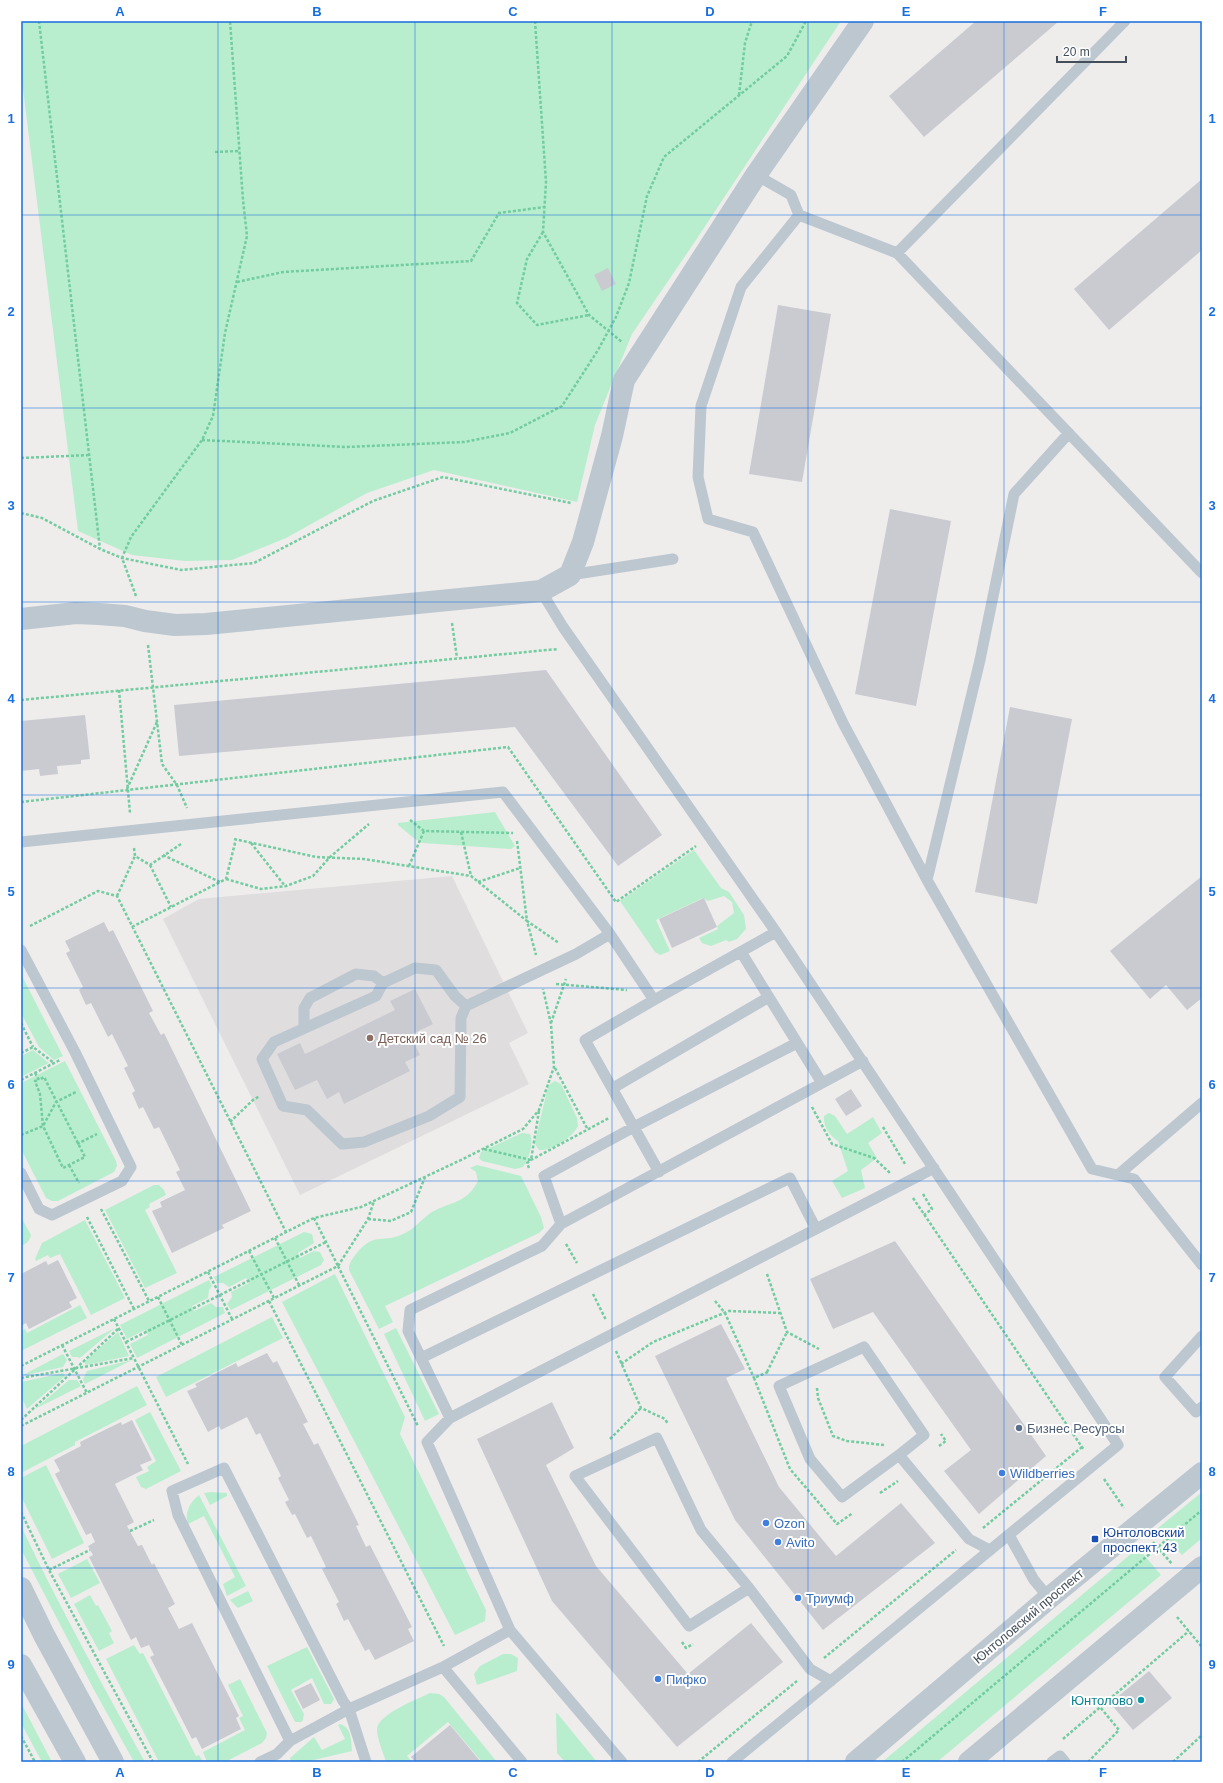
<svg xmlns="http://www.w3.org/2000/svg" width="1223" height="1783" viewBox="0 0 1223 1783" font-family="Helvetica,sans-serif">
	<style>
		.education { fill: #e0ddde }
		.green { fill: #b8eecd }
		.building { fill: #c9cbd1 }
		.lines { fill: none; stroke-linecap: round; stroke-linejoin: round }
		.path { stroke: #71cc9f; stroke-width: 2.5; stroke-dasharray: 3 2; stroke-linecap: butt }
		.service { stroke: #bcc7cf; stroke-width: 11 }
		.minor { stroke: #bcc7cf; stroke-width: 22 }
		.tertiary { stroke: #bcc7cf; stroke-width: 22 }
		.grid { fill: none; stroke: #176ede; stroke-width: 1; stroke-opacity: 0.55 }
		.education-dot { fill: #8d6e63; stroke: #fff; stroke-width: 1.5 }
		.service-dot { fill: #5c6f8a; stroke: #fff; stroke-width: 1.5 }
		.shop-dot { fill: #3f7fe0; stroke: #fff; stroke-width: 1.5 }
		.transit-dot { fill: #1a4fb4; stroke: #fff; stroke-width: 1.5 }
		.culture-dot { fill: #0f9aa8; stroke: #fff; stroke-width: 1.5 }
		.labels { text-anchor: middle; stroke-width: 4; stroke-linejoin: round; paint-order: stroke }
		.education-label { font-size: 13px; fill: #785e54; stroke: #fff; text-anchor: start }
		.service-label { font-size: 13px; fill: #4e5e75; stroke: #fff; text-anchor: start }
		.shop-label { font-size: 13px; fill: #366cbe; stroke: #fff; text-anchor: start }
		.transit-label { font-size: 13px; fill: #164399; stroke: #fff; text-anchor: start }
		.street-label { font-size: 13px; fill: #444f59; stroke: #fff }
		.culture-label { font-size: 13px; fill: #0d838f; stroke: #fff; text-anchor: end }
		.neatline { fill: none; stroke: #176ede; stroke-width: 1.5 }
		.grid-label { font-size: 13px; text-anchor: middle; font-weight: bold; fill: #176ede }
	</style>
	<rect width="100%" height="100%" fill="#efecec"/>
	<!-- education -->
	<path class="education" d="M452 876 528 1033 509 1043 529 1084 300 1195 163 919 199 899Z"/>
	<!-- green -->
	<path class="green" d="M21 21H841L694 243 632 334 595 425 577 502 434 470 367 493 286 538 232 560 185 561 132 555 78 531 21 73Z
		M495 812 515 846 511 849 423 843 415 839 398 825V823Z
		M694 850 721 888 729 892 744 915 746 929 737 939 729 942 726 940 711 946 702 943 699 938 718 929 717 926 734 913 732 902 724 896 708 901 703 898 656 920 670 951 660 955 655 952 620 901Z
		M21 974 63 1056 54 1060 39 1047 21 1013Z
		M33 1050 49 1063 21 1077V1056Z
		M65 1061 116 1161 117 1166 114 1172 58 1201H52L46 1198 21 1149V1083Z
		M555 1081 561 1084 577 1118 578 1126C573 1137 552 1151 539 1150L535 1144V1141L548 1087 550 1084Z
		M829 1113 835 1116 847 1134 873 1117 882 1133 868 1143 877 1158 861 1170 865 1188 842 1198 832 1181 848 1171 838 1141C830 1136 823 1127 824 1116Z
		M522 1133 530 1134C534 1143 529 1159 523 1167L515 1169 482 1161 479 1158 481 1152Z
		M477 1165 521 1176 541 1217 544 1228 539 1233 385 1306 393 1322 379 1329 349 1270C349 1262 352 1260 356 1254 375 1230 383 1245 405 1233 414 1229 421 1220 429 1214 448 1201 465 1206 478 1181L476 1172 470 1168Z
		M154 1185H159L164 1190 166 1195 149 1204 150 1207 145 1210 177 1273 145 1288 105 1210Z
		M21 1217 31 1235C30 1241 26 1244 21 1246Z
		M85 1220 125 1298 91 1315 60 1254 50 1258 48 1255 36 1261 35 1259 42 1243Z
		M304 1232 312 1234 314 1243 298 1253 300 1258 314 1251 320 1252 324 1260 321 1265 231 1310 227 1304 232 1297 231 1292 249 1283 246 1278 229 1287 223 1283H217L214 1277Z
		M335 1274 405 1417 400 1434 486 1610 485 1621 455 1635 282 1302Z
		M209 1280 212 1286 209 1290 208 1298 192 1306 194 1311 211 1303 216 1307H223L225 1313 137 1358 130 1344 148 1335 145 1330 127 1339 120 1325Z
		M80 1305 87 1318 21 1351V1331L25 1329 27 1333Z
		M272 1317 283 1338 166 1397 156 1377Z
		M115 1328 80 1358 77 1357H72L69 1351Z
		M396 1328 439 1414 425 1421 384 1334Z
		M118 1332 129 1356 86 1365 84 1362Z
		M63 1354 67 1360 63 1367 21 1376Z
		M132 1360 85 1384 83 1379 87 1371Z
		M63 1373 65 1376 27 1409 21 1396V1382Z
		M69 1380H77L81 1386 35 1409Z
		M137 1386 147 1405 75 1442V1445L21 1473V1446Z
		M150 1412 181 1471 146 1489 141 1487 136 1477 149 1471 147 1467 156 1461 135 1420Z
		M46 1465 84 1543 52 1559 21 1496V1478Z
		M211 1492 227 1493V1496L210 1505 204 1493Z
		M1202 1492V1538L1182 1555 1158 1528Z
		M199 1495 246 1586 227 1596 223 1584 235 1577 204 1516 188 1524C184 1513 190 1502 199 1495Z
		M21 1526C59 1606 102 1684 145 1762H134L93 1688 21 1549Z
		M1138 1548 1161 1575 937 1762H882Z
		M87 1559 100 1583 71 1598 58 1574Z
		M248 1591 253 1601 238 1608 230 1600Z
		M90 1595 96 1606 98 1605 112 1631 109 1633 114 1643 99 1651 74 1604Z
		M134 1645 140 1654 143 1653 196 1756 199 1755 203 1762H159L106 1659Z
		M307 1647 334 1699 331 1704H324L312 1678 291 1690 304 1714 303 1720 301 1722H295L267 1666Z
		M503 1654H511L518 1658 517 1671 477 1685 474 1674 480 1666Z
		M240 1679 267 1733 266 1738 262 1743 225 1762H207L203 1752 245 1730 239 1718 243 1716 228 1685Z
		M430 1693 439 1694 444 1697 497 1762H482L448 1722 407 1756 412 1762H386C383 1752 377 1739 377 1729 378 1714 418 1699 430 1693Z
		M21 1703 52 1762H42L21 1723Z
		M557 1713 597 1762H565L557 1753 556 1714Z
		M340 1724C352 1728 351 1740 352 1751L305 1762H291L290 1758 314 1737 322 1750 345 1739 338 1725Z"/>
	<!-- building -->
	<path class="building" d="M976 21H1059L924 137 889 96Z
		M1202 179V250L1109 330 1074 289Z
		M608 268 616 284 602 291 594 275Z
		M778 305 831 314 802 482 749 474Z
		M890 509 951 521 916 706 855 694Z
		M546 670 662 835 618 866 515 727 179 756 174 705Z
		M1010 707 1072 719 1037 904 975 892Z
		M85 715 90 759 81 760V764L57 766 58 774 40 776 39 769 21 771V721Z
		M1202 876V998L1187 1010 1166 985 1150 999 1110 951Z
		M704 898 717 927 672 948 659 919Z
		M104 922 109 932 113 930 153 1011 149 1013 161 1035 164 1033 251 1211 222 1225 224 1228 172 1253 152 1211 162 1207 160 1202 185 1190 176 1172 180 1170 159 1127 154 1129 143 1107 139 1109 132 1093 135 1091 124 1068 128 1066 112 1034 108 1037 91 1003 86 1005 79 990 83 987 66 953 70 951 65 941Z
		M415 989 433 1024 410 1035 420 1055 405 1062 410 1071 344 1104 339 1092 327 1099 317 1080 295 1090 277 1054 300 1043 305 1054 395 1010 390 1001Z
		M851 1089 862 1106 846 1116 835 1099Z
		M895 1241 1046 1456 979 1514 944 1471 971 1450 873 1312 833 1329 810 1279Z
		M58 1260 77 1298 69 1302 72 1307 29 1329 26 1323 21 1326V1274L46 1261 48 1265Z
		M721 1324 745 1369 726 1378 779 1487 836 1556 901 1503 935 1543 823 1630 735 1520 655 1356Z
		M267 1353 273 1363 277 1361 308 1422 303 1424 314 1445 318 1443 359 1525 356 1526 366 1547 370 1545 412 1627 408 1629 414 1641 375 1660 369 1649 365 1651 348 1619 344 1621 336 1604 339 1602 322 1569 326 1567 311 1536 307 1538 295 1514 292 1515 285 1502 289 1500 278 1478 281 1476 260 1433 256 1435 247 1417 221 1430 219 1426 208 1432 187 1391 197 1387 195 1384 236 1363 238 1367Z
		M552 1402 574 1448 546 1465 578 1530 596 1566 688 1674 751 1623 783 1662 677 1747 552 1601 477 1439Z
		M132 1420 152 1460 140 1465 143 1470 115 1484 134 1522 127 1526 138 1546 142 1545 152 1565 154 1563 175 1604 168 1608 179 1629 192 1623 239 1716 236 1718 241 1729 202 1749 196 1737 192 1739 150 1657 154 1655 149 1645 141 1648 136 1637 131 1640 89 1557 93 1555 88 1546 95 1542 91 1533 86 1535 55 1474 60 1471 54 1460 81 1446 80 1442 121 1422 122 1425Z
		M1149 1671 1172 1698 1133 1730 1110 1703Z
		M311 1683 320 1700 303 1709 294 1691Z
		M450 1725 481 1762H415L411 1757Z"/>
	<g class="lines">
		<!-- path -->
		<path class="path" d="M39 21 100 549
			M535 21 546 182 543 232 589 315 622 342
			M739 95 745 43 752 21
			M215 152 239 151
			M543 232 527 259 517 303 537 325 589 315
			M237 282 283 272 471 261 499 213 545 207
			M202 440 346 447 464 442 510 433 562 406 598 350 616 317 629 283 647 196 664 157 787 56 806 21
			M21 458 90 455
			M21 513 42 518 100 549 122 558 181 570 254 563 373 501 443 477 571 503
			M136 596 122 558 131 537 202 440 213 416 225 333 247 236 243 200 230 21
			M452 623 457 658
			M148 645 162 764 177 785 187 808
			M119 690 130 813
			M21 700 558 649
			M127 789 157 722
			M21 802 508 747 616 902 696 846
			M410 820 424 831 513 833
			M461 832 471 876
			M234 839 316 857 364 859 471 876 527 921 536 955
			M517 841 527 921 559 943
			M251 843 285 886
			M134 848 135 856 150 865 181 844
			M163 855 220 882
			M150 865 171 907
			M409 866 424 831
			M226 879 261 889 286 886 313 876 330 857 369 824
			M478 882 520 868
			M117 896 135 856
			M30 926 98 891 117 896 286 1232
			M132 927 226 879 236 839
			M556 984 627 990
			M21 1023 33 1047
			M551 1023 566 979
			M21 1053 33 1047 54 1063
			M555 1068 588 1130
			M35 1073 39 1080 35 1081 40 1094 43 1126 63 1168 85 1157 44 1077 39 1080
			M21 1080 60 1060
			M812 1107 832 1144 874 1158 890 1173
			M230 1122 253 1100 260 1096
			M883 1127 905 1164
			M21 1135 43 1126 56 1102 76 1092
			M77 1144 97 1134
			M484 1149 531 1160 539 1111
			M69 1165 79 1183
			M529 1168 527 1163 531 1160 609 1118
			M923 1194 932 1209 924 1215
			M913 1198 1084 1450
			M101 1209 149 1301
			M87 1217 134 1309
			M314 1218 338 1266
			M368 1219 391 1221 411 1212 425 1177
			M275 1238 299 1285
			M566 1244 577 1263
			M249 1251 274 1298
			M338 1266 368 1219 374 1201
			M208 1272 232 1319
			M767 1274 787 1332 819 1349
			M593 1294 606 1320
			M158 1297 182 1345
			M269 1301 444 1646
			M715 1301 725 1313 754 1378
			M114 1319 188 1464
			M126 1342 326 1242
			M62 1345 87 1393
			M616 1351 641 1408 665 1419 668 1424
			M621 1364 653 1342 729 1311 781 1313
			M21 1366 314 1218 361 1207 463 1159 523 1129 539 1110 554 1067 551 1024 543 989
			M767 1372 787 1332
			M768 1372 754 1378 790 1469 837 1524 853 1513
			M21 1378 134 1358
			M817 1388 818 1398 833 1436 847 1441 884 1445
			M21 1420 119 1328
			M21 1426 338 1266 418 1426
			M610 1439 641 1408
			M939 1446 946 1441 941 1434
			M1104 1479 1124 1508
			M880 1493 898 1481
			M21 1512 49 1570 153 1762
			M983 1528 1082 1447
			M130 1531 154 1520
			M1153 1542 1172 1564
			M49 1570 90 1550
			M1177 1617 1202 1647
			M682 1642 686 1648 693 1644
			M824 1658 956 1550
			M21 1736 35 1762
			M1063 1739 1189 1631
			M698 1762 797 1681
			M902 1762 1202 1510
			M1088 1762 1119 1730 1100 1707
			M1173 1762 1202 1735"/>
		<!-- service -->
		<path class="service" d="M1125 21 897 253 1202 573
			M756 175 791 195 799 215 897 253
			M799 215 741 287 701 406 698 477 708 519 753 532 843 723 927 880 1092 1169 1134 1179 1202 1265
			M570 575 673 559
			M541 591 563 627 776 932 1118 1445 732 1762
			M21 842 503 792 610 934 654 1000 776 932
			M927 880 980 660 1014 494 1069 433
			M21 950 75 1052 131 1167 122 1181 52 1215 39 1209 21 1173
			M741 952 822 1083
			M654 1000 585 1040 659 1172
			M466 1006 461 1018 460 1097 429 1116 364 1142 342 1144 307 1110 283 1106 262 1059 274 1042 376 996 383 983 415 968 436 970 455 996 466 1006 576 954 610 934
			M304 1028V1008L310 998 356 974 374 976 383 983
			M613 1088 769 997
			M1118 1175 1202 1103
			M561 1224 544 1176 634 1127 797 1043
			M1202 1336 1165 1377 1196 1412 1202 1407
			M421 1358 790 1178 816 1229
			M450 1418 408 1331 410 1310 542 1246 561 1224 863 1061
			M899 1455 924 1435 864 1347 779 1386 810 1459 842 1497 899 1455 969 1539 990 1550
			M1009 1535 1034 1580 1049 1598
			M749 1588 701 1530 657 1438 575 1476 689 1626 749 1588 810 1669 831 1681
			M510 1630 622 1762
			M443 1667 522 1762
			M290 1741 178 1515 172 1491 224 1468 343 1701 349 1709 366 1762
			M260 1762 277 1754 290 1741 349 1709 443 1667 510 1630 427 1442 450 1418 934 1168
			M1052 1762 1060 1756 1065 1762"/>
		<!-- minor -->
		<path class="minor" d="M21 619 76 613 99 614 125 616 145 621 175 625 206 624 541 591 570 575 583 542 612 436 624 380 756 175 863 21
			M21 1588 44 1635 113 1762
			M21 1665 75 1762"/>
		<!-- tertiary -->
		<path class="tertiary" d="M856 1762 1049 1598 1202 1473
			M969 1762 1202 1567"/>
	</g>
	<!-- grid -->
	<path class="grid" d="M218 21V1762M415 21V1762M612 21V1762M808 21V1762M1004 21V1762M21 215H1202M21 408H1202M21 602H1202M21 795H1202M21 988H1202M21 1181H1202M21 1375H1202M21 1568H1202"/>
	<!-- markers -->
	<circle class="education-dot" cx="370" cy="1038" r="4"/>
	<circle class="service-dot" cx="1019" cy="1428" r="4"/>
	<g class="shop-dot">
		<circle cx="1002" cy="1473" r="4"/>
		<circle cx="766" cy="1523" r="4"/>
		<circle cx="778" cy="1542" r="4"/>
		<circle cx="798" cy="1598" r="4"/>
		<circle cx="658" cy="1679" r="4"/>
	</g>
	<rect class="transit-dot" x="1091" y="1535" width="8" height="8" rx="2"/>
	<circle class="culture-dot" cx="1141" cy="1700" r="4"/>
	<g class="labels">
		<!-- education labels -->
		<g class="education-label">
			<text x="378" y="1043">Детский сад № 26</text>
		</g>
		<!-- service labels -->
		<g class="service-label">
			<text x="1027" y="1433">Бизнес Ресурсы</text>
		</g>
		<!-- shop labels -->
		<g class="shop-label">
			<text x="1010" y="1478">Wildberries</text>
			<text x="774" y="1528">Ozon</text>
			<text x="786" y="1547">Avito</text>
			<text x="806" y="1603">Триумф</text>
			<text x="666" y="1684">Пифко</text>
		</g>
		<!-- transit labels -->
		<g class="transit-label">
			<text x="1103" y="1537">Юнтоловский<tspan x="1103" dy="15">проспект, 43</tspan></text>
		</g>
		<!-- street labels -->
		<g class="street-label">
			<text transform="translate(1028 1616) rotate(-40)" y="5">Юнтоловский проспект</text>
		</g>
		<!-- culture labels -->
		<g class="culture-label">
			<text x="1133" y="1705">Юнтолово</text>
		</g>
	</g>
	<!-- border -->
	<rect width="1223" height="1783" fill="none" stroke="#ffffff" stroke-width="44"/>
	<!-- scale -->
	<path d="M1057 56v6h69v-6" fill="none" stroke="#444f59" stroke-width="2"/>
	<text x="1063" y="56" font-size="12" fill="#444f59" stroke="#ffffff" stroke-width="3" paint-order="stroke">20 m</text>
	<rect x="22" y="22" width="1179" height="1739" class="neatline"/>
	<g class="grid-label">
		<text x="120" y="16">A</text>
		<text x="317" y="16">B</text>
		<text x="513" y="16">C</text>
		<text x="710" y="16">D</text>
		<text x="906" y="16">E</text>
		<text x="1103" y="16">F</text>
		<text x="11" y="123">1</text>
		<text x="1212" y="123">1</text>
		<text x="11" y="316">2</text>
		<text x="1212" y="316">2</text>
		<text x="11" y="510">3</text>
		<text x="1212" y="510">3</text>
		<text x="11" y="703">4</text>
		<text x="1212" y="703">4</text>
		<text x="11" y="896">5</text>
		<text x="1212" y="896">5</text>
		<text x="11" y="1089">6</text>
		<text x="1212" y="1089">6</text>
		<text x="11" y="1282">7</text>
		<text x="1212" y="1282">7</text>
		<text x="11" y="1476">8</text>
		<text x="1212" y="1476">8</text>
		<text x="11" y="1669">9</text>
		<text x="1212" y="1669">9</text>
		<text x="120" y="1777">A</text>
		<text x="317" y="1777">B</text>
		<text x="513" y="1777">C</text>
		<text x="710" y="1777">D</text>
		<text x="906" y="1777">E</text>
		<text x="1103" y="1777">F</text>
	</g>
</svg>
